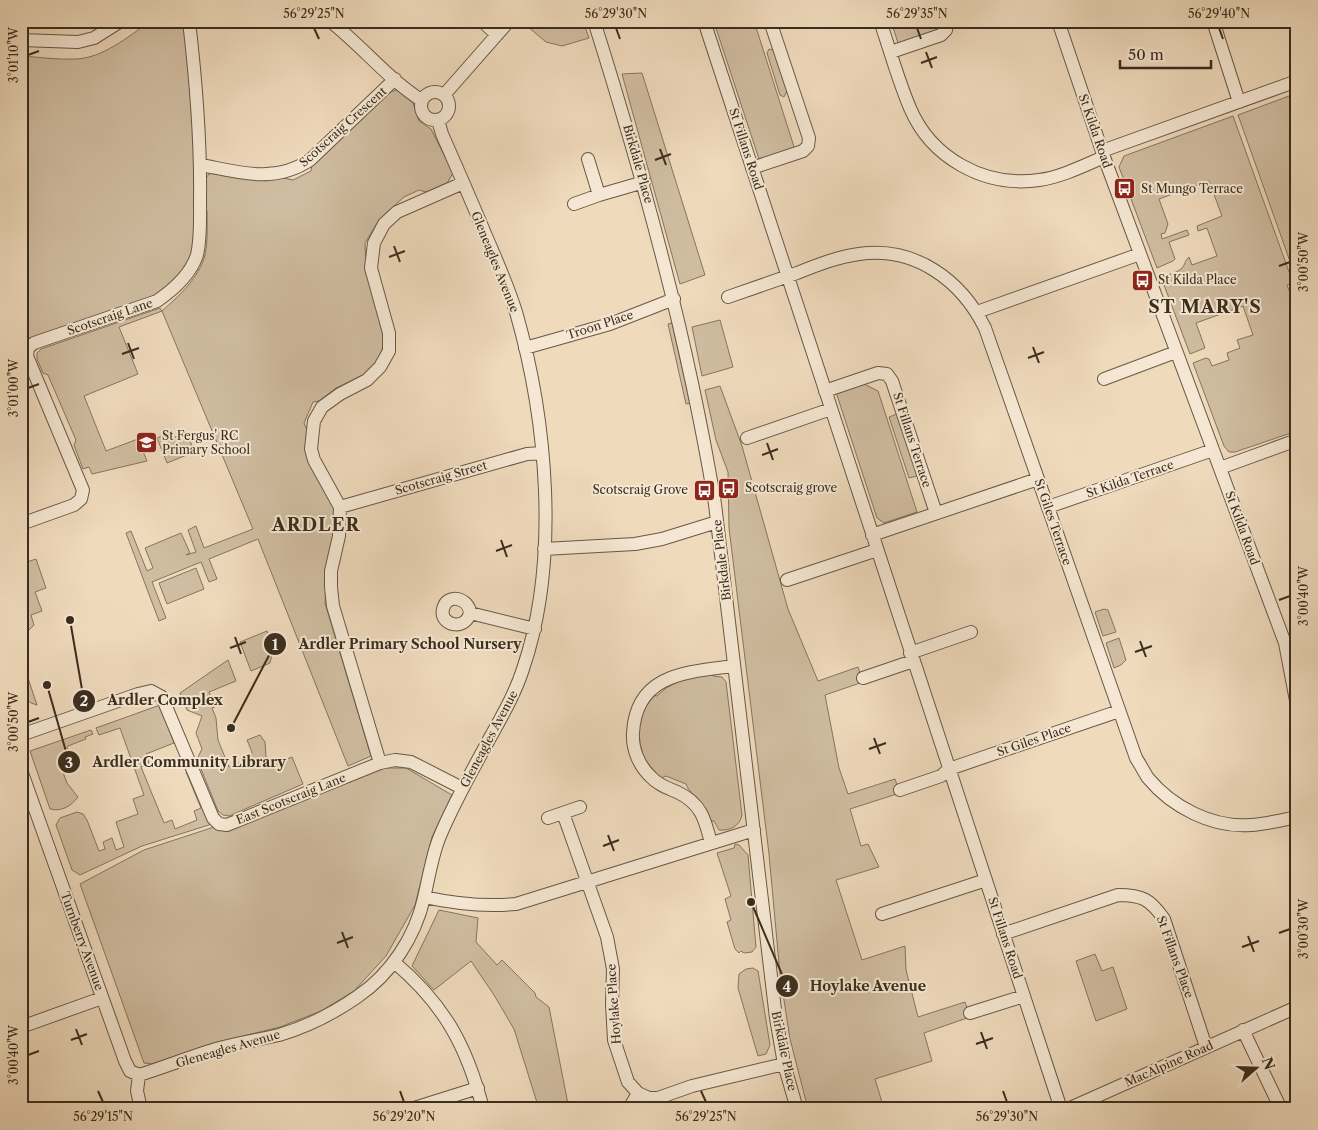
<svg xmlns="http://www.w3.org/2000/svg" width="1318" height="1130" viewBox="0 0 1318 1130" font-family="'Libre Caslon Text',serif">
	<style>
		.green { fill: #d0bda1; stroke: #85755f }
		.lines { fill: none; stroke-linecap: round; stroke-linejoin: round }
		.minor-casing { stroke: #675845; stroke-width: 14 }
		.minor { stroke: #f5e7d3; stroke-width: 12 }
		.ticks { fill: none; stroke: #3a2d1d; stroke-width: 2 }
		.labels { text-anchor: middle; stroke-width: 4; stroke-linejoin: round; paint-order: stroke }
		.street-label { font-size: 12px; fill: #3a2d1d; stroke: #f5e7d3 }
		.poi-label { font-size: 12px; fill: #3a2d1d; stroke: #f5e7d3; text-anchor: start }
		.district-label { font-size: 18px; font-weight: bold; letter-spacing: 1px; fill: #3a2d1d; stroke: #f5e7d3 }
		.leader { fill: none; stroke: #3a2d1d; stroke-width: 2 }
		.callout-dot { fill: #3a2d1d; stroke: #f5e7d3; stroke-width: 2 }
		.mark-label { font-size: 15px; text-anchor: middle; font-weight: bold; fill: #fff }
		.callout-label { font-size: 14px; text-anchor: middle; font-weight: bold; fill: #3a2d1d; stroke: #f5e7d3; stroke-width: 4; stroke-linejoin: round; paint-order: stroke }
		.neatline { fill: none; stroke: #3a2d1d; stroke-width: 2 }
		.ticks-label { font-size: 12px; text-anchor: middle; fill: #3a2d1d }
	</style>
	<rect width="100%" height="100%" fill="#efdabc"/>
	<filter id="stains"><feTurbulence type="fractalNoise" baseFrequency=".004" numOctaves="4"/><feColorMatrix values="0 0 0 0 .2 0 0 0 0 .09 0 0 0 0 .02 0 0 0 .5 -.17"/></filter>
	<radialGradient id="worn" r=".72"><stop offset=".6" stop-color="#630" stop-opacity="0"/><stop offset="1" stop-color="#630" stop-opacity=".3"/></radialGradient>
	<!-- green -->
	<path class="green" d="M150 21H184L197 165 193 253 183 271 155 298 35 338 21 356V56C39 57 57 60 75 59 101 59 130 36 150 21Z
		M521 21H583L589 38 562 46 546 42Z
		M716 21H754L795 150 764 160 759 159 715 25Z
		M891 21H942V28L905 43H898Z
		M769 49 776 51 788 89 784 97 780 95 767 53Z
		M642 73 705 275 680 284 622 74Z
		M397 90 413 103 419 121 431 129 453 173 447 183 426 192 419 190 404 197 379 220 365 243 366 269 384 335 382 350 376 364 363 375 336 388 319 401 313 402 304 423 307 430 305 448 333 500 337 514 326 585 325 603 371 756 348 766 258 539 209 559 217 579 209 582 201 562 152 582 166 618 159 621 126 533 131 531 147 571 153 568 145 548 181 533 190 553 186 555 196 552 188 530 196 526 204 548 253 529 162 311 119 327 138 374 84 396 106 451 138 439 147 461 92 474 89 467 83 469 74 445 76 440 48 375 43 373 37 359V353L41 349 160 308 162 311C179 296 199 278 205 255 208 241 207 225 207 211L204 210 206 178 209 174 213 173 266 181 284 178 293 180 311 171 312 165 387 93Z
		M1297 93V281L1238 115Z
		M1233 116 1293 283 1287 285 1297 311V431L1235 452H1229L1224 446 1193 363 1206 358 1209 359 1212 366 1229 360 1227 353 1240 348 1237 340 1253 335 1243 306 1196 323 1205 348 1190 354 1161 277C1167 275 1177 273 1182 268 1185 265 1185 260 1189 257L1192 265 1217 256 1207 228 1198 231 1197 226 1222 216 1209 181 1159 199 1168 224 1165 233 1161 234 1162 239 1187 230 1189 235 1169 242 1175 259 1173 261 1157 268 1119 167 1124 156Z
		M720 320 733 367 702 376 692 327Z
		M672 323 690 403 686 404 668 324Z
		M862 383 878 391 917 512 884 523 877 518 836 392Z
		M720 386 742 446 788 609 818 681 858 667 863 682 825 695 839 768 848 794 895 779 900 793 850 809 861 846 868 844 879 867 836 880 862 960 905 946 906 970 918 1017 965 1002 970 1017 924 1033 932 1061 875 1079 884 1109H808L790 1039 780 974 769 854 729 528 728 472 716 440 705 390Z
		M897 414 919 473 917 476 909 478 889 417Z
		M171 432 173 438 187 432 194 452 167 463 157 438Z
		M36 559 46 588 35 592 42 611 31 615 34 625 27 632 28 639 23 647H21V605L23 604 21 600V564Z
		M196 568 204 589 167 604 159 583Z
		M1104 609 1108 610 1116 632 1103 636 1095 612Z
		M267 631 274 646 270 663 251 671 240 642Z
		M1119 638 1126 660 1121 665 1114 668 1106 643Z
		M228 660 236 681 209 692 215 707 212 708 216 718 218 740 229 767 251 758 252 752 247 740 260 735 265 742 266 757 277 763 292 757 303 784 229 816 223 815 218 811 197 759 202 749 196 733 202 716 187 710 180 693Z
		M24 666 37 705 31 703 21 695V669Z
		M713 672V676L722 677 726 682 742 815C740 826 730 831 719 830L714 821H711C708 813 705 807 699 800 694 794 689 792 686 784L666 776 661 778C644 763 631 739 640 715 643 708 647 701 651 695L657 696 666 688 676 683 678 678Z
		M160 705 174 743 146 754 149 763 141 767 164 823 172 820 175 829 197 820 194 811 201 808 186 772 191 775 212 824 142 846 80 875 72 870 56 825 60 818 77 812 83 814 87 820 99 851 105 849 103 842 112 838 116 850 124 847 116 822 138 814 133 799 144 795 120 728 99 735 96 728Z
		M91 730 93 734 85 737 86 739 68 746 64 756 58 759 67 783 78 797C71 806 62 812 50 809L30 751Z
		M382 768H406L452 795 432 837 415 905 386 956 354 991 321 1011 280 1027 215 1043 152 1064 144 1063 80 884 144 850 214 827Z
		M735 844 739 845 748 855 756 947 752 952 744 953 741 951 739 953 735 949 727 922 731 920 725 899 731 896 717 853 734 848Z
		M439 910 478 918 476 942 497 965 502 960 535 993 536 997 549 1007 569 1109H539L514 1029 494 995 471 961 434 990 412 966Z
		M1095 954 1102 971 1113 967 1127 1009 1096 1021 1076 961Z
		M753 968 758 971 770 1045 766 1054 758 1056 738 988 739 974 746 969Z"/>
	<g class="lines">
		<defs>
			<path id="minor" d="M330 21C362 46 388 79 421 100
				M482 21 497 35
				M594 21C644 180 688 340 715 504L776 1018 784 1064 797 1109
				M704 21 1061 1109
				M880 21C890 50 898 80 910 108 931 158 985 188 1039 180 1061 177 1083 166 1104 157
				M1058 21 1104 157 1285 643 1297 706
				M1213 21 1239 102
				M21 40 78 42 94 38 121 21
				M891 52 941 35 946 30 947 21
				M421 106a14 14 0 1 1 28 0a14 14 0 1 1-28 0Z
				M444 95 509 21
				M1102 151 1297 81
				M588 159 599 195
				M201 165C239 172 274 184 310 160L395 79
				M752 168 803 151 808 146 809 138 770 21
				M574 204 599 195 644 182
				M728 297C751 289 774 281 797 273 817 265 837 257 859 254 915 246 961 280 985 328L1136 758C1140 764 1144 772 1148 778 1172 807 1212 828 1251 825 1266 824 1282 820 1297 817
				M977 312 1140 254
				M525 348 610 324 674 299
				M1104 379 1176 352
				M825 391 878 373 887 374 892 381 936 513
				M747 438 831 409
				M1220 468 1297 440
				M340 507 527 454 542 453
				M1048 507 1213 450
				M21 524 74 505 81 499 83 490 27 356 28 348 34 343 157 301C173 290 191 274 197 255 201 238 200 219 200 201 201 141 196 81 189 21
				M872 535 1038 479
				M544 549 635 544 662 539 717 522
				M787 580 877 550
				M470 613C469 598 447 592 443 609 439 625 465 632 470 613L535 629
				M910 653 971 632
				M863 678 913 661
				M21 735 138 694 151 691 162 697 213 818 219 824 227 825 380 763 395 760 411 762 462 788
				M380 763 333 606 331 587V571L339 536 340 507 314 460 311 449 314 421 322 407 340 394 367 380 380 367 389 351V333L371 268 374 243 384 224 397 212 463 183
				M21 770 125 1061 130 1071 139 1075 137 1091 141 1109
				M900 790 941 776 949 769 1119 711
				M563 813 607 937 613 969 612 1004 614 1040 628 1082 638 1093 649 1098H658L692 1086 784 1064
				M548 818 580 807
				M711 843C705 819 701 803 677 792 668 788 658 785 651 777 639 766 632 749 633 733 636 673 688 672 734 666
				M424 897C456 904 484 907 516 904L754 830
				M882 914 986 880
				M1003 934 1118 895C1142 895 1150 899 1164 919L1206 1047
				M394 962C444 1004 467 1046 483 1109
				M970 1013 1024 996
				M21 1027 102 998
				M1243 1030 1281 1109
				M139 1075C164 1067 190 1057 216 1049 237 1043 258 1040 279 1035 306 1027 334 1013 357 997 391 974 415 937 424 898 429 877 432 855 440 836 453 805 469 776 485 747 499 721 514 697 523 669 560 561 547 420 516 312 508 286 497 261 486 236 472 202 457 168 442 134L438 120
				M411 1109 478 1088
				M629 1109 638 1093
				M1068 1109 1297 1007"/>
		</defs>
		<!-- minor casing -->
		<use href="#minor" class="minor-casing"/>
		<!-- minor -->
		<use href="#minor" class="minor"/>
	</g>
	<!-- ticks -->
	<path class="ticks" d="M314 28 319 39M616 28 620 39M917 28 921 39M1219 28 1223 39M926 52 932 68M28 55 39 51M921 63 937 57M660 149 666 165M655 160 671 154M394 246 400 262M389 257 405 251M1279 266 1290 262M128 343 134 359M1033 347 1039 363M122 354 139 348M1028 358 1044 352M28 388 39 384M767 443 773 460M762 455 778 449M501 540 507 557M496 551 512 545M1279 600 1290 596M235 637 241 654M1140 641 1146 657M230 648 246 642M1135 652 1152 646M28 722 39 718M874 738 880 754M869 749 886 743M608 835 614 851M603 846 619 840M342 932 348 948M1279 933 1290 929M1248 936 1254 952M337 943 353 937M1242 947 1259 941M76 1029 82 1045M981 1032 987 1049M71 1040 87 1034M976 1044 993 1038M28 1055 39 1051M98 1091 103 1102M400 1091 404 1102M701 1091 706 1102M1003 1091 1007 1102"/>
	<!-- icons -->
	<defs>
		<symbol id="bus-square" viewBox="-11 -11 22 22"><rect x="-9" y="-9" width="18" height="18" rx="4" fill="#8f2418" stroke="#f5e7d3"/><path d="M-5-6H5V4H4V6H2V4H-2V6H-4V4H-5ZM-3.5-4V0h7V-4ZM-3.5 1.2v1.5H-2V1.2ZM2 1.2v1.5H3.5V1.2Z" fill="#fff"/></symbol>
		<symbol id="school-square" viewBox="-11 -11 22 22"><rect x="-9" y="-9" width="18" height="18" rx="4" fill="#8f2418" stroke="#f5e7d3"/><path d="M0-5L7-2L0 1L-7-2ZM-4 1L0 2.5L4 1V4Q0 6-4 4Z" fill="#fff"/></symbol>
	</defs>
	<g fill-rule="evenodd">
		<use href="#bus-square" x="1112" y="176" width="25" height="25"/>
		<use href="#bus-square" x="1130" y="268" width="25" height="25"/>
		<use href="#school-square" x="134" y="430" width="25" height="25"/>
		<use href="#bus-square" x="716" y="476" width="25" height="25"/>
		<use href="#bus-square" x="692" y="478" width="25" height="25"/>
	</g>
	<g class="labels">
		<!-- street labels -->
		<g class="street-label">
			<text transform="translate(343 127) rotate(-42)" y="4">Scotscraig Crescent</text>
			<text transform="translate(1095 131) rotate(71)" y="4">St Kilda Road</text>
			<text transform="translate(746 149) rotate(72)" y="4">St Fillans Road</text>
			<text transform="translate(638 164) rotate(74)" y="4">Birkdale Place</text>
			<text transform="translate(495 262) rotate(68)" y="4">Gleneagles Avenue</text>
			<text transform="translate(110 317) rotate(-19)" y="4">Scotscraig Lane</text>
			<text transform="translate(600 325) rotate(-18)" y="4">Troon Place</text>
			<text transform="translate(912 440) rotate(72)" y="4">St Fillans Terrace</text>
			<text transform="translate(441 478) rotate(-16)" y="4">Scotscraig Street</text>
			<text transform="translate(1130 479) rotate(-19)" y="4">St Kilda Terrace</text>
			<text transform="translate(1053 522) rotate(71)" y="4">St Giles Terrace</text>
			<text transform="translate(1242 528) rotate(70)" y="4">St Kilda Road</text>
			<text transform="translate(722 560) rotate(-97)" y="4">Birkdale Place</text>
			<text transform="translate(489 739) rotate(-62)" y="4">Gleneagles Avenue</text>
			<text transform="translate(1034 740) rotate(-19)" y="4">St Giles Place</text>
			<text transform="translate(291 799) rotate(-22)" y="4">East Scotscraig Lane</text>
			<text transform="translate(1005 938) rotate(72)" y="4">St Fillans Road</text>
			<text transform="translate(82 941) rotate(70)" y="4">Turnberry Avenue</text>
			<text transform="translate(1175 957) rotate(70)" y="4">St Fillans Place</text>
			<text transform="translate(614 1004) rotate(-94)" y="4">Hoylake Place</text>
			<text transform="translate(228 1049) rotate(-16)" y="4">Gleneagles Avenue</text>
			<text transform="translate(784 1051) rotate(78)" y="4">Birkdale Place</text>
			<text transform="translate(1169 1064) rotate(-24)" y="4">MacAlpine Road</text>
		</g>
		<!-- poi labels -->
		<g class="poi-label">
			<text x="1141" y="193">St Mungo Terrace</text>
			<text x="1158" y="284">St Kilda Place</text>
			<text x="162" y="440">St Fergus' RC<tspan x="162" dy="14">Primary School</tspan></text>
			<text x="745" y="492">Scotscraig grove</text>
			<text x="688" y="494" text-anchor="end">Scotscraig Grove</text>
		</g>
		<!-- district labels -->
		<g class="district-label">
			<text x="1205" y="313">ST MARY'S</text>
			<text x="316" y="531">ARDLER</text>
		</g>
	</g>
	<!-- callouts -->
	<path class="leader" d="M231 728L275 644M70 620L84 701M47 685L69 762M751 902L787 986"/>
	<g class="callout-dot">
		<circle cx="231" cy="728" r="5"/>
		<circle cx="70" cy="620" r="5"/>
		<circle cx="47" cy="685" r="5"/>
		<circle cx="751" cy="902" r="5"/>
		<circle cx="275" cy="644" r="12"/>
		<circle cx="84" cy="701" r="12"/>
		<circle cx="69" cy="762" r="12"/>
		<circle cx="787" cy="986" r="12"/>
	</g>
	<g class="mark-label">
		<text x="275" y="650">1</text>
		<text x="84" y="706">2</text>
		<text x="69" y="768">3</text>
		<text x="787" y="992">4</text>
	</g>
	<g class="callout-label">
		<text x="410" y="649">Ardler Primary School Nursery</text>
		<text x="165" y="705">Ardler Complex</text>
		<text x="189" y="767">Ardler Community Library</text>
		<text x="868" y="991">Hoylake Avenue</text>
	</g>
	<!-- margin -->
	<rect width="1318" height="1130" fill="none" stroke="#efdabc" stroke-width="55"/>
	<!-- north arrow -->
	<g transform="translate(1256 1068) rotate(70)" stroke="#f5e7d3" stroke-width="4" paint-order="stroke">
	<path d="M0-4L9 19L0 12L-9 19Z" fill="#3a2d1d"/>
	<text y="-8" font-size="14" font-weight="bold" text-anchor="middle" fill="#3a2d1d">N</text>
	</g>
	<!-- scale -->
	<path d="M1120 60v8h91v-8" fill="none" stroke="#3a2d1d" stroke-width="2.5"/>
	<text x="1128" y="60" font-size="15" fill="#3a2d1d" stroke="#f5e7d3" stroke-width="4" paint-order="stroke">50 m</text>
	<rect x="28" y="28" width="1262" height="1074" class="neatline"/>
	<g class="ticks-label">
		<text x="314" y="18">56°29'25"N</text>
		<text x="616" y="18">56°29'30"N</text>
		<text x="917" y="18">56°29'35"N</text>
		<text x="1219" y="18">56°29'40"N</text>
		<text transform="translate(14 55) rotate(-90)" y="4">3°01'10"W</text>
		<text transform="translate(1304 262) rotate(-90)" y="4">3°00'50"W</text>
		<text transform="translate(14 388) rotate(-90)" y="4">3°01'00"W</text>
		<text transform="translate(1304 596) rotate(-90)" y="4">3°00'40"W</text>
		<text transform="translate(14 722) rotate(-90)" y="4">3°00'50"W</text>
		<text transform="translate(1304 929) rotate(-90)" y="4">3°00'30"W</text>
		<text transform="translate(14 1055) rotate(-90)" y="4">3°00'40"W</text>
		<text x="103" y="1121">56°29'15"N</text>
		<text x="404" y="1121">56°29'20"N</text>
		<text x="706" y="1121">56°29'25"N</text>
		<text x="1007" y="1121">56°29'30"N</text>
	</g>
	<rect width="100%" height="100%" filter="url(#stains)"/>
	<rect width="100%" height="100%" fill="url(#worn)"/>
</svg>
